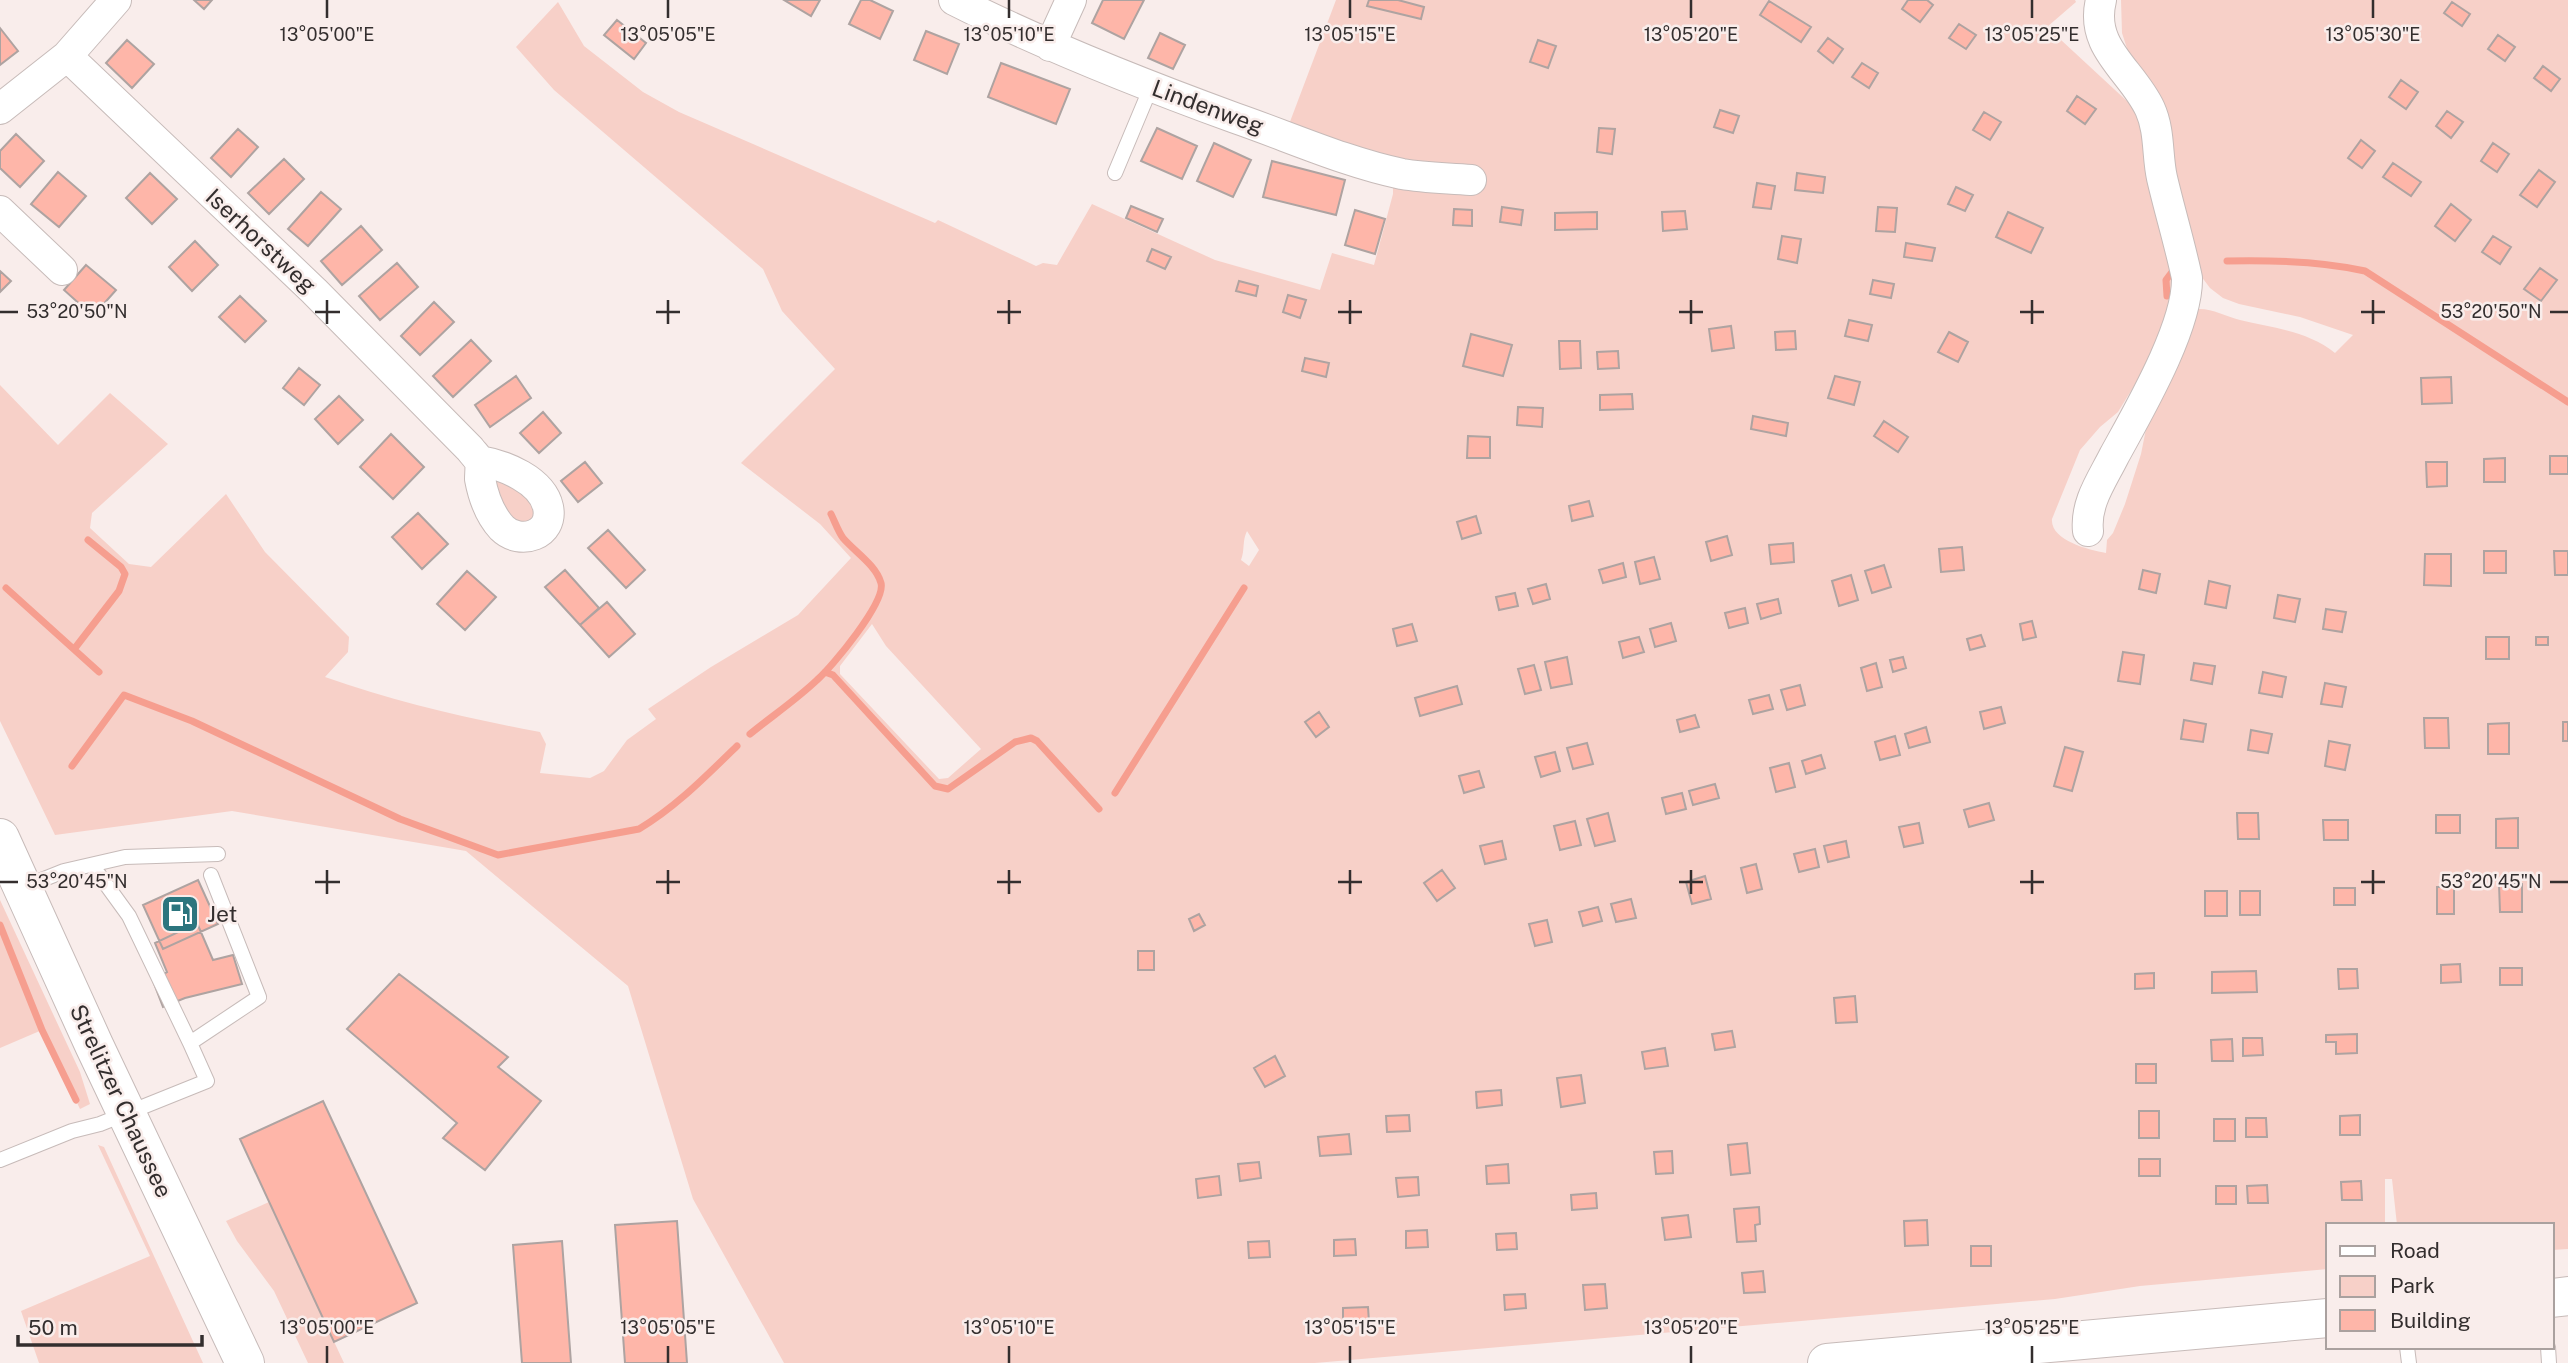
<svg xmlns="http://www.w3.org/2000/svg" width="2568" height="1363" viewBox="0 0 2568 1363" font-family="'Public Sans',sans-serif">
	<style>
		.green { fill: #f7d0c8; fill-rule: evenodd }
		.lines { fill: none; stroke-linecap: round; stroke-linejoin: round }
		.stream { stroke: #f69e8f; stroke-width: 7 }
		.building { fill: #feb6a9; stroke: #aea3a1; stroke-width: 2 }
		.service-casing { stroke: #c7bbb9; stroke-width: 16 }
		.minor-casing { stroke: #c7bbb9; stroke-width: 32 }
		.secondary-casing { stroke: #c7bbb9; stroke-width: 40 }
		.service { stroke: #fff; stroke-width: 14 }
		.minor { stroke: #fff; stroke-width: 30 }
		.secondary { stroke: #fff; stroke-width: 38 }
		.ticks { fill: none; stroke: #332e2e; stroke-width: 2.5 }
		.labels { text-anchor: middle; stroke-width: 5; stroke-linejoin: round; paint-order: stroke }
		.street-label { font-size: 23px; fill: #332e2e; stroke: #f9edeb }
		.poi-label { font-size: 23px; fill: #332e2e; stroke: #f9edeb; text-anchor: start }
		.ticks-label { font-size: 18px; text-anchor: middle; fill: #332e2e; stroke: #f9edeb; stroke-width: 5; stroke-linejoin: round; paint-order: stroke }
	</style>
	<rect width="100%" height="100%" fill="#f9edeb"/>
	<!-- green -->
	<path class="green" d="M1336 0H2075L2076 2 2047 27 2142 115 2177 276 2173 305 2148 363 2118 412 2100 427 2080 450 2052 519C2050 540 2088 550 2106 553L2107 540 2113 533 2125 504 2141 454 2146 429 2197 309C2212 308 2225 316 2240 320 2273 328 2308 331 2335 353L2353 335 2300 317 2239 304 2223 298 2210 288 2201 276 2122 33 2121 0H2568V1249L2552 1250V1225H2397L2392 1179H2385V1225H2328V1269L2140 1286 2055 1299 1315 1363H784L693 1199 628 986 466 851 232 811 55 835 0 721V385L58 445 110 393 168 444 92 513 90 528 129 564 151 567 226 494 265 552 349 637 348 652 325 677C396 702 466 718 540 732L546 744 540 773 590 778 604 771 627 740 656 719 648 709 711 667 798 615 851 558 820 524 741 463 835 369 782 311 763 269 554 90 516 47 558 2 584 46 643 92 679 112 935 223 938 220 1036 266 1043 263 1057 265 1092 204 1215 260 1320 290 1332 253 1374 265 1393 194V185L1288 127ZM1247 531 1259 550 1249 566 1241 560C1245 550 1242 541 1247 531ZM872 624 886 646 981 749 948 778 939 779 840 674V666Z
		M488 474 531 496 536 521 515 526Z
		M0 900 80 1072 90 1104 80 1109 42 1030 0 1048Z
		M98 1145 104 1147 203 1363H39L21 1311 150 1256Z
		M269 1202 344 1363H308L274 1291 237 1241 226 1221Z"/>
	<g class="lines">
		<!-- stream -->
		<path class="stream" d="M2227 261C2272 260 2320 261 2365 271L2568 402
			M2167 296 2166 280 2172 272
			M6 588 99 672
			M75 648 119 591 125 574 121 567 88 540
			M825 672 833 675 935 786 948 789 1015 742 1031 738 1037 741 1099 809
			M750 734C772 716 796 700 817 680 832 667 886 602 881 583 876 565 855 552 843 538 838 531 835 522 831 514
			M72 766 124 695 192 721 400 819 498 855 639 829C676 807 706 776 737 746
			M1115 793 1244 588
			M0 925 42 1030 76 1100"/>
	</g>
	<!-- building -->
	<path class="building" d="M194 0H212L204 9Z
		M784 0H820L811 16Z
		M861 0H870L893 11 880 39 849 24Z
		M1103 0H1144L1124 39 1092 23Z
		M1369 0H1398L1424 7 1421 19 1367 6Z
		M1908 0H1927L1933 5 1920 22 1902 9Z
		M1769 1 1811 27 1801 42 1760 15Z
		M2452 2 2470 14 2462 26 2444 13Z
		M617 20 646 43 634 59 604 35Z
		M1959 24 1976 35 1966 49 1949 38Z
		M0 28 18 51 0 65Z
		M926 31 959 44 947 74 914 60Z
		M1160 33 1185 45 1173 69 1148 58Z
		M2498 35 2515 47 2505 61 2488 49Z
		M1828 38 1843 49 1833 63 1818 51Z
		M127 40 154 64 132 88 106 63Z
		M1538 40 1556 46 1548 68 1530 62Z
		M1001 63 1070 89 1056 124 988 97Z
		M1862 63 1878 73 1869 88 1852 77Z
		M2543 66 2560 79 2551 91 2534 78Z
		M2401 80 2418 92 2406 109 2389 97Z
		M2077 96 2096 109 2085 124 2067 111Z
		M1720 110 1739 116 1733 133 1714 127Z
		M2447 111 2463 122 2451 138 2436 126Z
		M1984 112 2001 122 1990 140 1973 130Z
		M1157 128 1197 146 1182 179 1141 161Z
		M1599 128 1615 129 1612 154 1597 152Z
		M238 129 258 147 231 177 211 158Z
		M16 134 44 161 20 187 0 168V151Z
		M2361 140 2375 151 2362 168 2348 158Z
		M1214 143 1251 160 1233 197 1197 181Z
		M2493 143 2509 154 2497 172 2481 161Z
		M284 159 304 179 269 214 248 193Z
		M1272 161 1345 180 1336 215 1263 197Z
		M2393 163 2421 182 2411 196 2383 177Z
		M2539 170 2555 182 2537 207 2520 195Z
		M58 172 86 196 59 227 31 204Z
		M150 173 177 199 152 224 126 198Z
		M1797 173 1825 177 1823 193 1795 190Z
		M1757 183 1775 186 1771 209 1753 207Z
		M1956 187 1973 195 1965 211 1948 204Z
		M321 192 341 209 308 246 288 229Z
		M2451 204 2471 220 2455 241 2435 226Z
		M1131 206 1163 219 1157 232 1126 218Z
		M1502 207 1523 210 1521 225 1500 222Z
		M1878 207 1897 208 1895 232 1876 231Z
		M1454 209 1472 210V226L1453 225Z
		M1355 210 1385 219 1375 254 1345 245Z
		M1685 211 1687 229 1663 231 1662 212Z
		M1597 212V229L1555 230V213Z
		M2008 212 2043 228 2031 253 1996 237Z
		M361 226 382 250 342 285 321 261Z
		M1782 236 1801 239 1797 263 1778 259Z
		M2493 236 2511 247 2500 264 2482 252Z
		M195 241 218 265 192 291 169 267Z
		M1906 243 1935 248 1932 261 1904 257Z
		M1152 249 1171 257 1165 269 1147 261Z
		M397 263 418 287 380 320 359 296Z
		M86 265 116 290 93 316 64 290Z
		M2540 268 2557 280 2541 301 2524 289Z
		M0 271 11 281 0 292Z
		M1873 280 1894 284 1891 298 1870 294Z
		M1239 281 1258 286 1256 296 1236 291Z
		M1288 295 1306 300 1300 318 1283 312Z
		M240 296 266 321 245 342 219 317Z
		M434 302 454 322 420 355 401 336Z
		M1849 320 1872 325 1868 341 1845 336Z
		M1731 326 1734 348 1712 351 1709 329Z
		M1795 331 1796 349 1776 350 1775 332Z
		M1949 332 1968 342 1958 362 1938 352Z
		M1471 334 1512 345 1503 376 1463 366Z
		M471 340 491 361 453 397 433 376Z
		M1559 341H1580L1581 368 1560 369Z
		M1618 351 1619 368 1598 369 1597 352Z
		M1305 358 1329 363 1326 377 1302 371Z
		M299 368 320 385 304 405 283 388Z
		M516 376 531 398 490 427 475 405Z
		M1835 376 1860 382 1854 405 1828 398Z
		M2451 377 2452 403 2422 404 2421 378Z
		M1632 394 1633 409 1600 410V395Z
		M339 396 363 420 338 444 315 419Z
		M1518 407 1543 408 1542 427 1517 425Z
		M543 412 561 433 539 453 520 433Z
		M1753 416 1788 423 1786 436 1751 429Z
		M1884 421 1908 437 1898 452 1874 436Z
		M391 434 424 467 393 499 360 467Z
		M1468 436 1490 437V458H1467Z
		M2550 456H2568V474H2550Z
		M2505 458V482H2484V459Z
		M585 462 602 483 578 502 561 481Z
		M2426 462H2447V486L2427 487Z
		M1589 501 1593 516 1572 521 1569 506Z
		M418 513 448 544 422 569 392 537Z
		M1476 516 1481 533 1462 539 1457 522Z
		M608 530 645 570 626 588 588 548Z
		M1727 536 1732 555 1711 561 1706 542Z
		M1793 543 1794 562 1771 564 1769 545Z
		M1962 547 1964 570 1941 572 1939 549Z
		M2484 551H2506V573H2484Z
		M2554 551H2568V575H2555Z
		M2425 554H2451V586L2424 585Z
		M1654 557 1660 579 1640 584 1635 562Z
		M1623 563 1626 577 1603 583 1599 570Z
		M1884 565 1891 587 1872 593 1865 571Z
		M565 570 599 608 580 625 545 587Z
		M2143 570 2160 574 2156 593 2139 589Z
		M467 571 496 597 465 630 437 604Z
		M1851 575 1858 600 1839 606 1832 581Z
		M2209 581 2230 586 2226 608 2205 604Z
		M1546 584 1550 599 1533 604 1528 589Z
		M1515 593 1518 606 1499 610 1496 597Z
		M2278 595 2300 599 2295 622 2274 618Z
		M1778 599 1781 613 1761 619 1757 604Z
		M607 602 635 634 609 657 580 625Z
		M1745 608 1748 623 1729 628 1725 613Z
		M2326 609 2346 612 2342 632 2323 629Z
		M2032 621 2036 637 2023 640 2020 624Z
		M1671 623 1676 641 1655 647 1650 629Z
		M1412 624 1417 641 1397 646 1393 629Z
		M1981 635 1985 646 1970 650 1967 639Z
		M1639 637 1644 652 1623 658 1619 642Z
		M2486 637H2509V659H2486Z
		M2536 637H2548V645H2536Z
		M2123 652 2144 655 2140 684 2118 681Z
		M1567 657 1572 684 1551 688 1545 662Z
		M1903 657 1906 668 1893 672 1890 660Z
		M1876 663 1882 687 1867 691 1861 668Z
		M2194 663 2215 666 2212 684 2191 680Z
		M1534 665 1541 690 1525 694 1518 669Z
		M2263 672 2286 677 2282 697 2259 693Z
		M2325 683 2346 687 2342 707 2321 704Z
		M1800 685 1805 705 1787 710 1781 690Z
		M1457 686 1462 704 1420 716 1415 698Z
		M1769 695 1773 709 1753 714 1749 700Z
		M2001 707 2005 723 1984 729 1980 712Z
		M1319 712 1329 727 1316 737 1305 722Z
		M1695 715 1699 727 1680 732 1677 720Z
		M2424 718H2448L2449 748H2425Z
		M2184 720 2206 724 2203 742 2181 739Z
		M2563 722H2568V741H2563Z
		M2509 723V754H2488V724Z
		M1926 727 1930 742 1909 748 1905 734Z
		M2251 730 2272 734 2268 753 2248 750Z
		M1895 736 1900 755 1880 760 1875 742Z
		M2329 741 2350 745 2345 770 2325 766Z
		M1587 743 1593 764 1573 769 1567 748Z
		M2065 747 2083 752 2072 791 2054 786Z
		M1555 752 1560 771 1541 777 1535 757Z
		M1821 755 1825 768 1806 774 1802 761Z
		M1789 763 1795 787 1776 792 1770 768Z
		M1479 771 1484 787 1464 793 1459 776Z
		M1715 784 1719 798 1693 805 1689 791Z
		M1682 793 1686 809 1666 814 1662 798Z
		M1989 803 1994 820 1969 827 1964 810Z
		M1608 813 1615 841 1595 846 1587 819Z
		M2237 813H2258L2259 839H2238Z
		M2436 815H2460V833H2436Z
		M2518 818V848H2496V819Z
		M2323 820H2348V840H2324Z
		M1575 821 1581 845 1560 850 1554 826Z
		M1919 823 1923 843 1904 847 1899 827Z
		M1502 841 1506 859 1485 864 1480 846Z
		M1846 841 1849 857 1828 862 1824 846Z
		M1815 849 1819 867 1799 872 1794 854Z
		M1756 864 1762 889 1747 893 1741 868Z
		M1442 870 1455 888 1437 901 1424 883Z
		M1705 876 1711 899 1692 904 1686 882Z
		M198 880 218 924 163 949 143 905Z
		M2499 884H2522V912H2500Z
		M2437 887H2454V914H2437Z
		M2334 888H2355V905H2334Z
		M2205 891H2227V916H2205Z
		M2240 891H2260V915H2240Z
		M1631 899 1636 918 1616 922 1611 904Z
		M1598 907 1602 921 1583 926 1579 912Z
		M1199 914 1205 925 1194 931 1189 919Z
		M1547 920 1552 942 1535 946 1529 924Z
		M197 923 213 960 233 955 242 984 185 998 163 1007 153 981 167 972 155 943Z
		M1138 951H1154V970H1138Z
		M2460 964 2461 982 2441 983V965Z
		M2500 968H2522V985H2500Z
		M2338 969H2357L2358 988 2339 989Z
		M2256 971 2257 992 2212 993V972Z
		M2154 973V988L2135 989V974Z
		M399 974 508 1057 498 1067 541 1101 485 1170 443 1138 457 1123 347 1029Z
		M1855 996 1857 1022 1836 1023 1834 998Z
		M1732 1031 1735 1047 1715 1050 1712 1034Z
		M2357 1034V1053L2336 1054V1042H2326V1035Z
		M2243 1038H2262L2263 1055 2243 1056Z
		M2232 1039 2233 1061H2212L2211 1040Z
		M1665 1048 1668 1066 1645 1069 1642 1052Z
		M1275 1056 1285 1076 1265 1087 1254 1068Z
		M2136 1064H2156V1083H2136Z
		M1581 1075 1585 1103 1561 1107 1557 1078Z
		M1501 1090 1502 1105 1477 1108 1476 1092Z
		M323 1101 417 1303 334 1342 240 1139Z
		M2139 1111H2159V1138H2139Z
		M1409 1115 1410 1131 1387 1132 1386 1116Z
		M2360 1115V1135H2340V1116Z
		M2246 1118H2266L2267 1137H2246Z
		M2214 1119H2235V1141H2214Z
		M1349 1134 1351 1154 1320 1156 1318 1137Z
		M1747 1143 1750 1173 1731 1175 1728 1145Z
		M1672 1151 1673 1173 1656 1174 1654 1152Z
		M2139 1159H2160V1176H2139Z
		M1259 1162 1261 1178 1240 1181 1238 1164Z
		M1508 1164 1509 1183 1487 1184 1486 1166Z
		M1219 1176 1221 1195 1198 1198 1196 1179Z
		M1418 1177 1419 1195 1398 1197 1396 1178Z
		M2361 1181 2362 1200H2342L2341 1182Z
		M2267 1185 2268 1203H2248L2247 1186Z
		M2216 1186H2236V1204H2216Z
		M1596 1193 1597 1208 1572 1210 1571 1195Z
		M1759 1207 1760 1224 1755 1225 1756 1241 1737 1242 1734 1209Z
		M1688 1215 1691 1237 1665 1240 1662 1218Z
		M1927 1220 1928 1245 1905 1246 1904 1221Z
		M677 1221 687 1363H625L615 1225Z
		M1427 1230 1428 1247 1406 1248V1231Z
		M1516 1233 1517 1249 1497 1250 1496 1234Z
		M1355 1239 1356 1255 1334 1256V1240Z
		M562 1241 571 1363H522L513 1245Z
		M1269 1241 1270 1257 1249 1258 1248 1242Z
		M1971 1246H1991V1266H1971Z
		M1763 1271 1765 1292 1744 1293 1742 1273Z
		M1605 1284 1607 1308 1585 1310 1583 1285Z
		M1525 1294 1526 1308 1505 1310 1504 1295Z
		M1368 1307 1369 1322 1343 1323V1308Z"/>
	<g class="lines">
		<defs>
			<path id="service" d="M1115 173 1151 87
				M92 865 129 916 190 1043
				M24 887 64 871 125 857 218 854
				M0 1160 72 1131 100 1124 207 1081 190 1043 259 997 211 875
				M2407 1347 2409 1363
				M2548 1347 2549 1363"/>
			<path id="minor" d="M954 0C1045 46 1139 83 1235 118 1290 137 1345 162 1402 174 1425 178 1448 178 1471 180
				M1050 46 1071 0
				M67 56 314 291 470 449C473 453 478 458 480 462 481 467 480 474 480 479 483 495 490 515 502 528 520 546 554 535 548 507 542 480 504 465 480 461
				M0 109 67 56 116 0
				M0 211 62 270
				M2088 531C2085 503 2102 480 2114 456 2138 412 2188 327 2187 278 2180 245 2170 212 2162 178 2157 156 2160 131 2150 109 2132 70 2089 48 2101 0"/>
			<path id="secondary" d="M0 838 94 1045 245 1363
				M2552 1298 2568 1296
				M1827 1363 2328 1318"/>
		</defs>
		<!-- service casing -->
		<use href="#service" class="service-casing"/>
		<!-- minor casing -->
		<use href="#minor" class="minor-casing"/>
		<!-- secondary casing -->
		<use href="#secondary" class="secondary-casing"/>
		<!-- service -->
		<use href="#service" class="service"/>
		<!-- minor -->
		<use href="#minor" class="minor"/>
		<!-- secondary -->
		<use href="#secondary" class="secondary"/>
	</g>
	<!-- ticks -->
	<path class="ticks" d="M327 0V18M668 0V18M1009 0V18M1350 0V18M1691 0V18M2032 0V18M2373 0V18M327 300V324M668 300V324M1009 300V324M1350 300V324M1691 300V324M2032 300V324M2373 300V324M0 312H18M315 312H340M656 312H680M997 312H1021M1338 312H1362M1679 312H1703M2020 312H2044M2361 312H2385M2550 312H2568M327 870V894M668 870V894M1009 870V894M1350 870V894M1691 870V894M2032 870V894M2373 870V894M0 882H18M315 882H340M656 882H680M997 882H1021M1338 882H1362M1679 882H1703M2020 882H2044M2361 882H2385M2550 882H2568M327 1346V1363M668 1346V1363M1009 1346V1363M1350 1346V1363M1691 1346V1363M2032 1346V1363"/>
	<!-- icons -->
	<defs>
		<symbol id="fuel-square" viewBox="-11 -11 22 22"><rect x="-9" y="-9" width="18" height="18" rx="4" fill="#2c757e" stroke="#f9edeb"/><path d="M-5.5-6h7V0h2V4h1.3V-2.5L3-4.5l.8-.8L6-3V5H2.5V1h-1V6h-7ZM-4.2-4.7v3.2H.2V-4.7Z" fill="#fff"/></symbol>
	</defs>
	<g fill-rule="evenodd">
		<use href="#fuel-square" x="158" y="892" width="44" height="44"/>
	</g>
	<g class="labels">
		<!-- street labels -->
		<g class="street-label">
			<text transform="translate(1208 107) rotate(20)" y="8">Lindenweg</text>
			<text transform="translate(261 241) rotate(43)" y="8">Iserhorstweg</text>
			<text transform="translate(121 1101) rotate(65)" y="8">Strelitzer Chaussee</text>
		</g>
		<!-- poi labels -->
		<g class="poi-label">
			<text x="207" y="922">Jet</text>
		</g>
	</g>
	<g class="ticks-label">
		<text x="327" y="41">13°05'00"E</text>
		<text x="668" y="41">13°05'05"E</text>
		<text x="1009" y="41">13°05'10"E</text>
		<text x="1350" y="41">13°05'15"E</text>
		<text x="1691" y="41">13°05'20"E</text>
		<text x="2032" y="41">13°05'25"E</text>
		<text x="2373" y="41">13°05'30"E</text>
		<text x="77" y="318">53°20'50"N</text>
		<text x="2491" y="318">53°20'50"N</text>
		<text x="77" y="888">53°20'45"N</text>
		<text x="2491" y="888">53°20'45"N</text>
		<text x="327" y="1334">13°05'00"E</text>
		<text x="668" y="1334">13°05'05"E</text>
		<text x="1009" y="1334">13°05'10"E</text>
		<text x="1350" y="1334">13°05'15"E</text>
		<text x="1691" y="1334">13°05'20"E</text>
		<text x="2032" y="1334">13°05'25"E</text>
	</g>
	<!-- legend -->
	<rect x="2326" y="1223" width="228" height="126" fill="#f9edeb" stroke="#aaa19f" stroke-width="2"/>
	<rect x="2340" y="1246" width="35" height="10" fill="#ffffff" stroke="#aaa19f" stroke-width="2"/>
	<text x="2390" y="1258" font-size="21" fill="#332e2e">Road</text>
	<rect x="2340" y="1276" width="35" height="21" fill="#f7d0c8" stroke="#aaa19f" stroke-width="2"/>
	<text x="2390" y="1293" font-size="21" fill="#332e2e">Park</text>
	<rect x="2340" y="1310" width="35" height="21" fill="#feb6a9" stroke="#aaa19f" stroke-width="2"/>
	<text x="2390" y="1328" font-size="21" fill="#332e2e">Building</text>
	<!-- scale -->
	<path d="M18 1335v10h184v-10" fill="none" stroke="#332e2e" stroke-width="3.5"/>
	<text x="28" y="1335" font-size="21" fill="#332e2e" stroke="#f9edeb" stroke-width="5" paint-order="stroke">50 m</text>
</svg>
